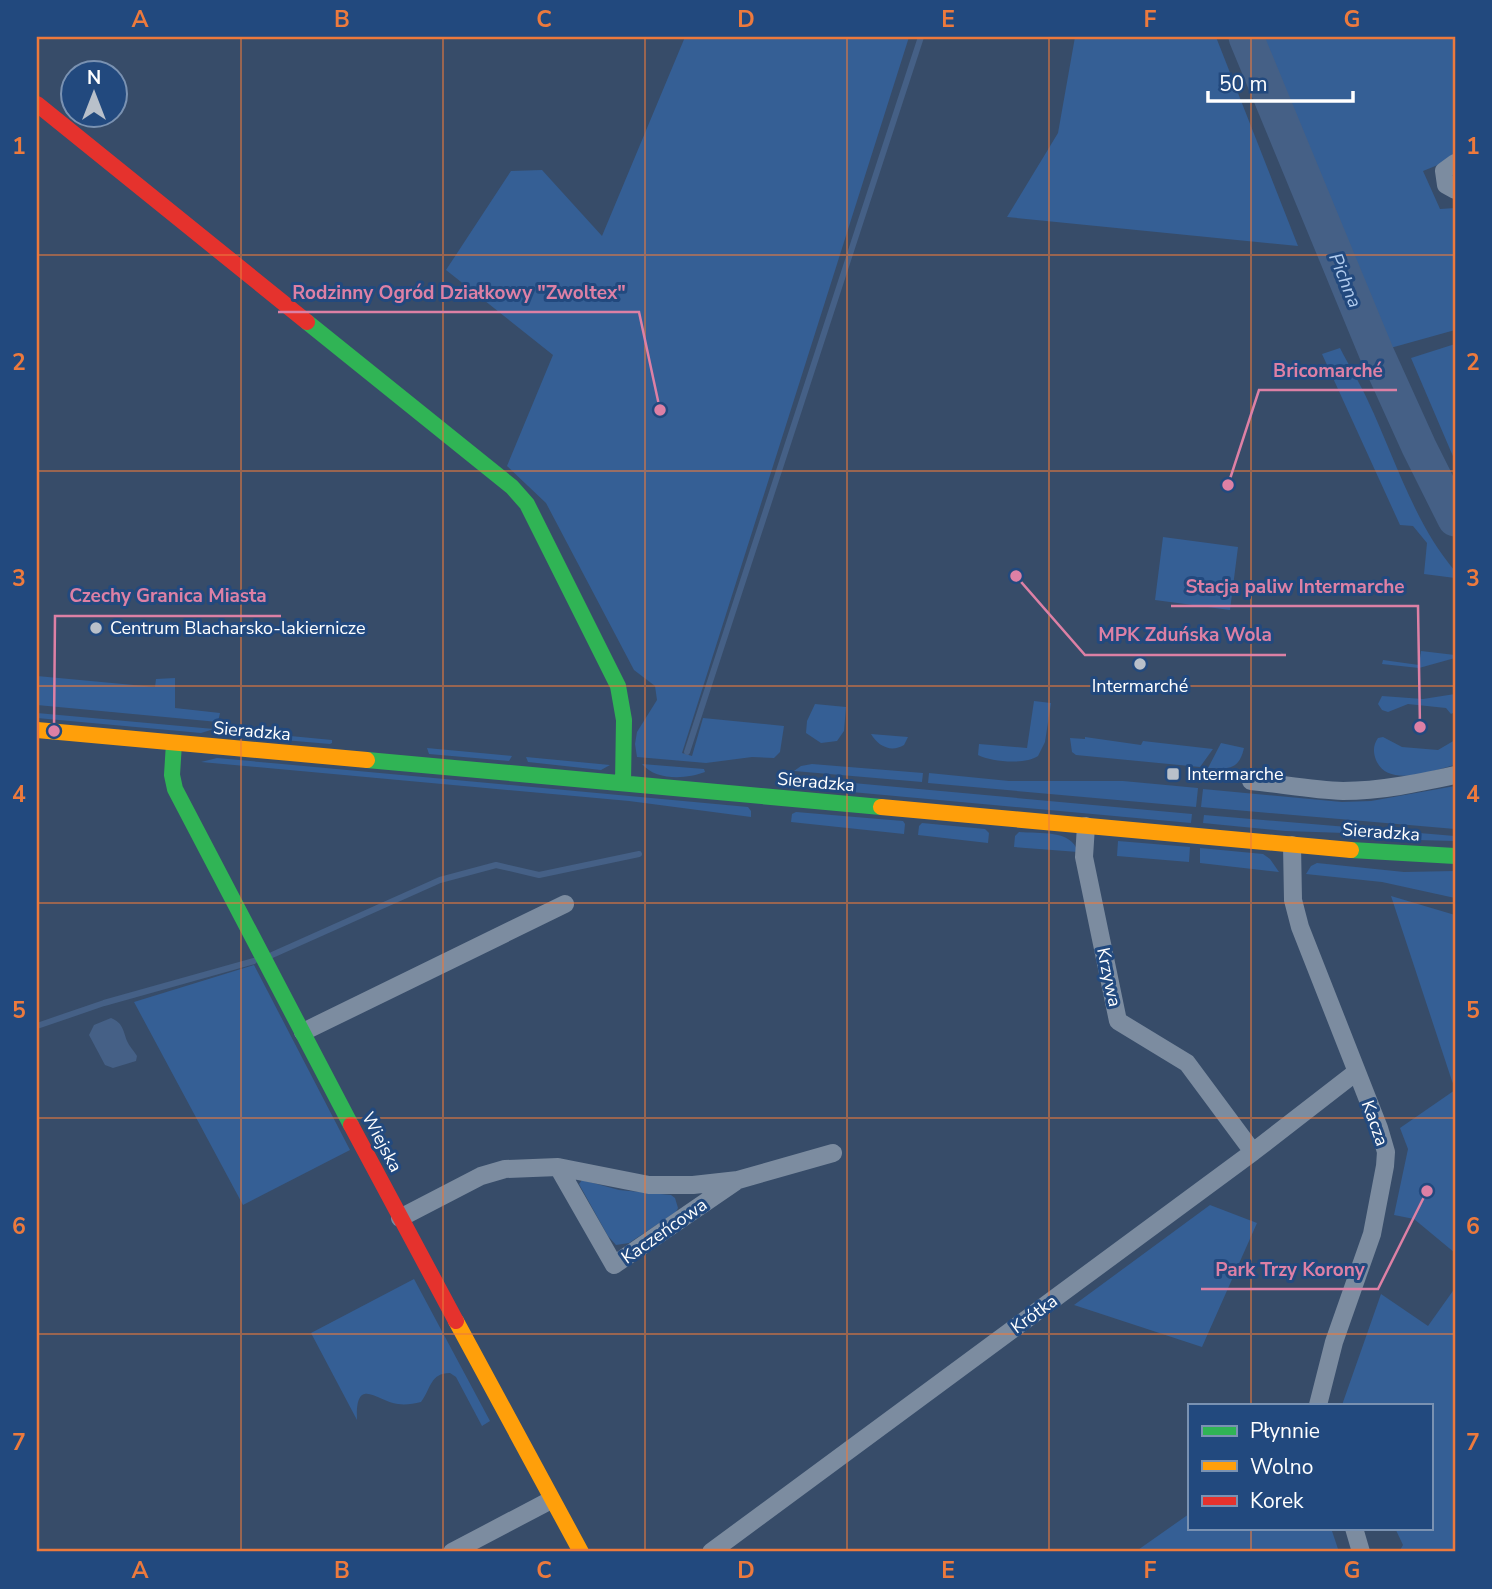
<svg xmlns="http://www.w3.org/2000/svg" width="1492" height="1589" viewBox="0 0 1492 1589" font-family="'Nunito Sans',sans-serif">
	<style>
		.green { fill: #355f95 }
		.water { fill: #456086 }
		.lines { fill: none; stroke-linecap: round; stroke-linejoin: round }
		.stream { stroke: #456086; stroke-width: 6 }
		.river { stroke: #456086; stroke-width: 35 }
		.street { stroke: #7c8ca0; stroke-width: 18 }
		.fast { stroke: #30b455; stroke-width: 16 }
		.slow { stroke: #ff9f0a; stroke-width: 16 }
		.jam { stroke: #e5322d; stroke-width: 16 }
		.grid { fill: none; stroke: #ed7a3d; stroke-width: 2; stroke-opacity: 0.55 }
		.poi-dot { fill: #b9c0ca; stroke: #22497e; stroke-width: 2.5 }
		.labels { text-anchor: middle; stroke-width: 6; stroke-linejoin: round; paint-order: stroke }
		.poi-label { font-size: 18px; fill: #fff; stroke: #22497e; text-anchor: start }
		.street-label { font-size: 18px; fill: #fff; stroke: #22497e }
		.water-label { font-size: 19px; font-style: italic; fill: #b2ccee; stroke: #22497e }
		.leader { fill: none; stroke: #dd80a5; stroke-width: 2.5 }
		.callout-dot { fill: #dd80a5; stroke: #22497e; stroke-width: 2.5 }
		.callout-label { font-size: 19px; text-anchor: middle; font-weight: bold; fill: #dd80a5; stroke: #22497e; stroke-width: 6; stroke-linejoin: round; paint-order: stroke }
		.neatline { fill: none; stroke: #ed7a3d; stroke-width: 2.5 }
		.grid-label { font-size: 23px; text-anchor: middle; font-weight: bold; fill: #ed7a3d }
	</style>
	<rect width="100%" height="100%" fill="#374c69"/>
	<!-- green -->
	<path class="green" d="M685 37H909L682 753 692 756 703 718 784 726 780 752 774 758 752 757 706 763 637 757 635 744 637 732 657 700 655 686 634 670 546 503 507 466 553 355 446 270 511 171 542 170 602 236Z
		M1075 37H1216L1298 246 1007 217 1058 133Z
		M1246 37H1455V158L1423 171 1440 209 1455 208V330L1376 352Z
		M1455 344V461L1411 358Z
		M1340 348C1349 366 1360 383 1368 401 1395 458 1414 523 1455 571V578L1424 574 1427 543 1413 526 1400 525 1322 354Z
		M1163 537 1238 547 1230 610 1155 600Z
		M1421 651 1455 655V658L1419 668 1382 664 1383 660 1419 665Z
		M37 676 155 687 156 679 175 678V708L220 713 218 722 37 705Z
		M1455 694V712L1451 714 1446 708 1408 704 1388 712 1382 710 1378 704 1382 696 1423 699Z
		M1034 701 1051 703 1045 742 1038 756C1024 765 992 762 978 755L979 744 1027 748Z
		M815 704 846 707 844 731 837 741 821 743 806 733 807 721Z
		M37 713 214 729 201 733 37 718Z
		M238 731 332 740V743L330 744 248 737Z
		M871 734 908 737 904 745C891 753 878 746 871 734Z
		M1085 737 1141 745 1143 741 1213 749 1200 767 1076 755 1072 752 1070 738 1085 739Z
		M1383 737 1402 747 1438 750 1455 740V765C1433 770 1388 789 1376 760 1373 752 1373 745 1378 738Z
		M1221 743 1244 748C1239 770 1229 769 1208 768Z
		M427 748 512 756 509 761 429 754Z
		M526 757 610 765 601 770 528 762Z
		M217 758 748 807 751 811V817L629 801 201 762Z
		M642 764 704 769 705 772C687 779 656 781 642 764Z
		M812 764 923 773 922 782 794 771 801 766Z
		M929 773 1009 781H1123L1198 788 1196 807 928 783Z
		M787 777 1192 814 1191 823 786 786Z
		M1455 786V829L1201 807 1203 789 1342 802 1371 801Z
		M796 812 903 821 905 824 904 834 791 822 792 814Z
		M1204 815 1455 836V841L1416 840 1345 833 1285 831 1203 823Z
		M922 823 985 829 989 833 988 843 918 835 919 826Z
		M1019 832C1040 834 1071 829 1078 852L1014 847 1015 836Z
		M1118 841 1190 847 1189 862 1117 856Z
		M1200 848 1263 854 1270 859 1279 872 1200 863Z
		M1317 863 1404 872 1455 871V898L1382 882 1306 874 1311 866Z
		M1391 896 1455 915V1088L1452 1081Z
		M254 965 350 1150 243 1205 134 1002Z
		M1455 1090V1253L1414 1219 1394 1215 1408 1149 1400 1128Z
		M582 1180 619 1190 671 1195 675 1198 678 1208 676 1212 629 1243 616 1245 608 1236 579 1184Z
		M1210 1205 1257 1223 1202 1347 1074 1305Z
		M414 1279 490 1421 482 1426 456 1377 450 1373C430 1373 431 1389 421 1402 413 1404 405 1405 398 1404 378 1402 355 1374 357 1420L311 1333Z
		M1455 1288V1552H1399L1403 1545 1395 1528H1431V1405H1342L1381 1294 1428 1326Z
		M1189 1514V1528H1331L1339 1552H1135Z"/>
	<!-- water -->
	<path class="water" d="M111 1018C123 1023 123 1030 127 1041 129 1046 134 1051 137 1056L136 1061 113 1068 105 1065 89 1035 94 1025Z"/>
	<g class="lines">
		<!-- stream -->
		<path class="stream" d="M687 752 921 37
			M272 955 440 880 496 865 539 875 639 854
			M37 1026 104 1003 254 961"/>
		<!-- river -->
		<path class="river" d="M1246 37 1376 352 1419 447 1455 519"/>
		<!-- street -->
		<path class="street" d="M1455 163 1444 171 1446 185 1455 190
			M1251 781C1281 784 1313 790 1343 791 1381 791 1418 783 1455 775
			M1086 826 1084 857 1118 1021 1187 1063 1253 1152
			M1292 845 1293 900 1300 927 1379 1128 1386 1152 1385 1166 1372 1234 1334 1342 1318 1405
			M303 1032 565 904
			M558 1167 614 1265 735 1182
			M400 1218 481 1176 505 1169 558 1167 649 1185H693L738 1180 833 1153
			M1354 1528 1361 1552
			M452 1552 551 1500
			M711 1552 1253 1152 1355 1073"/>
		<!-- fast -->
		<path class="fast" d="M307 322 512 487 527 504 618 686 624 720 623 783
			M174 743 172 775 175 789 351 1125
			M367 760 881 807
			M1351 850 1455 856"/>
		<!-- slow -->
		<path class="slow" d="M37 730 367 760
			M881 807 1351 850
			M456 1321 581 1552"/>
		<!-- jam -->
		<path class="jam" d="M37 104 307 322
			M351 1125 456 1321"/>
	</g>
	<!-- grid -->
	<path class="grid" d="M241 37V1552M443 37V1552M645 37V1552M847 37V1552M1049 37V1552M1251 37V1405M37 255H1455M37 471H1455M37 686H1455M37 903H1455M37 1118H1455M37 1334H1455M1251 1528V1552"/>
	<!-- markers -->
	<g class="poi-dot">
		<circle cx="96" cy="628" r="7"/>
		<circle cx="1140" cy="664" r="7"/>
		<rect x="1166" y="767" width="14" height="14" rx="3.5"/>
	</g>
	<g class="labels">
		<!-- poi labels -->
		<g class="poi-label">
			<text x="110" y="634">Centrum Blacharsko-lakiernicze</text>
			<text x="1140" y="692" text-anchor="middle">Intermarché</text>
			<text x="1187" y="780">Intermarche</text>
		</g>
		<!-- street labels -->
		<g class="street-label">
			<text transform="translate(252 731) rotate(5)" y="6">Sieradzka</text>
			<text transform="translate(816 782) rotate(5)" y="6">Sieradzka</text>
			<text transform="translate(1381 832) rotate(4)" y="6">Sieradzka</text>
			<text transform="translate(1109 977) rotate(78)" y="6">Krzywa</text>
			<text transform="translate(1375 1123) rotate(70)" y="6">Kacza</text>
			<text transform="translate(382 1142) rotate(62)" y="6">Wiejska</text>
			<text transform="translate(664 1231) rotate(-35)" y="6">Kaczeńcowa</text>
			<text transform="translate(1034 1314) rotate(-36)" y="6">Krótka</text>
		</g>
		<!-- water labels -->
		<g class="water-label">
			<text transform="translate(1346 280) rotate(68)" y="7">Pichna</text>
		</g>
	</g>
	<!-- callouts -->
	<path class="leader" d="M660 410L639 312H278M1228 485L1259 390H1397M1420 727L1418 606H1171M54 731L55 616H281M1016 576L1085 655H1286M1427 1191L1378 1289H1201"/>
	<g class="callout-dot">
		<circle cx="660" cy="410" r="7"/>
		<circle cx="1228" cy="485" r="7"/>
		<circle cx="1420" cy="727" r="7"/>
		<circle cx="54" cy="731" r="7"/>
		<circle cx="1016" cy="576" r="7"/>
		<circle cx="1427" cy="1191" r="7"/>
	</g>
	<g class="callout-label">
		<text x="459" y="299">Rodzinny Ogród Działkowy "Zwoltex"</text>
		<text x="1328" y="377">Bricomarché</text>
		<text x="1295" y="593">Stacja paliw Intermarche</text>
		<text x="168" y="602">Czechy Granica Miasta</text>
		<text x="1185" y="641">MPK Zduńska Wola</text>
		<text x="1290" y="1276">Park Trzy Korony</text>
	</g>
	<!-- border -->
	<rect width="1492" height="1589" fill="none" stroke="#22497e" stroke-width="77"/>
	<!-- legend -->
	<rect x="1188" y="1404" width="245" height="126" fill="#22497e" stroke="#7a92b2" stroke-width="2"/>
	<rect x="1202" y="1426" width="35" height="10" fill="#30b455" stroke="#7a92b2" stroke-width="2"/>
	<text x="1250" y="1438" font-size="21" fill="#ffffff">Płynnie</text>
	<rect x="1202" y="1461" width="35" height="10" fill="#ff9f0a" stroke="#7a92b2" stroke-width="2"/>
	<text x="1250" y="1474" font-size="21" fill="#ffffff">Wolno</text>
	<rect x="1202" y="1496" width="35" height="10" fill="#e5322d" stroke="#7a92b2" stroke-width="2"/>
	<text x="1250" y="1508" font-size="21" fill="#ffffff">Korek</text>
	<!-- north arrow -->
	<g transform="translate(94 94)"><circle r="33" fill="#22497e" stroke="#7a92b2" stroke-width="2"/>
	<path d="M0-5L12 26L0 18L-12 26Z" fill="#b9c0ca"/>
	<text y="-10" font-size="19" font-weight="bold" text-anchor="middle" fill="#ffffff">N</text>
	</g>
	<!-- scale -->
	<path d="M1208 91v10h145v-10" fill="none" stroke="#ffffff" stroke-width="3.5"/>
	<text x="1219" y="91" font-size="21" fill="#ffffff" stroke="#22497e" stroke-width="5" paint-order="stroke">50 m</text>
	<rect x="38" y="38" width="1416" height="1512" class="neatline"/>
	<g class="grid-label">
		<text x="140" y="27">A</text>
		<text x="342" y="27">B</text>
		<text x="544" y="27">C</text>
		<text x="746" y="27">D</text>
		<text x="948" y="27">E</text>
		<text x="1150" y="27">F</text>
		<text x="1352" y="27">G</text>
		<text x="19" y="154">1</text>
		<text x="1473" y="154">1</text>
		<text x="19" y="370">2</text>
		<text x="1473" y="370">2</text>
		<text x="19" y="586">3</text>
		<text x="1473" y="586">3</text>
		<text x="19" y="802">4</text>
		<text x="1473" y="802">4</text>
		<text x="19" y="1018">5</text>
		<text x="1473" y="1018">5</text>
		<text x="19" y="1234">6</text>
		<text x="1473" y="1234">6</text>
		<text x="19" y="1450">7</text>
		<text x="1473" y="1450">7</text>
		<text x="140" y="1578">A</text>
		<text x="342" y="1578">B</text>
		<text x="544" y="1578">C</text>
		<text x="746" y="1578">D</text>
		<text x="948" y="1578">E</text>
		<text x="1150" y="1578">F</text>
		<text x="1352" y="1578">G</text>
	</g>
</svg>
